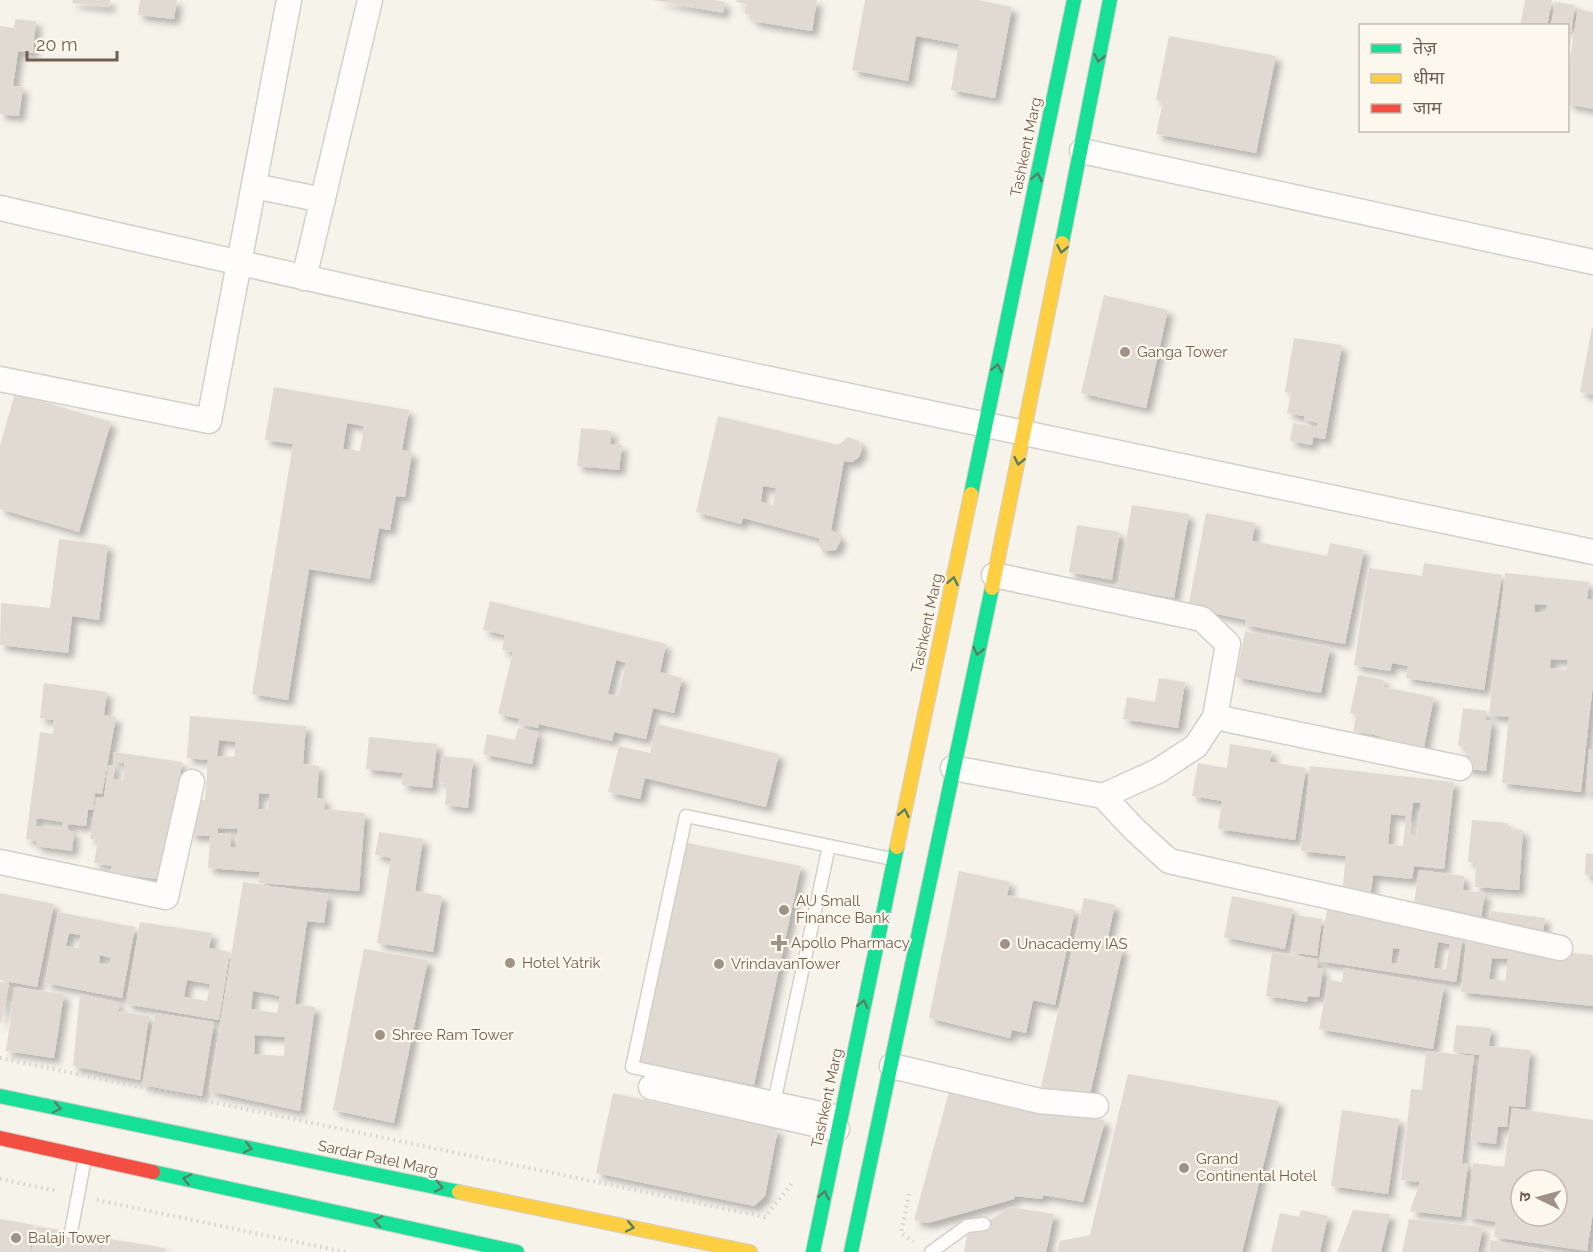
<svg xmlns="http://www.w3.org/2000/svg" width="1593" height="1252" viewBox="0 0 1593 1252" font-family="Raleway,'Noto Sans Devanagari',sans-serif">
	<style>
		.building { fill: #e1dad3; fill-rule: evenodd; filter: url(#shadow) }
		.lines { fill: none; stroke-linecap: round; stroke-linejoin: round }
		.lane-casing { stroke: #d4cfc8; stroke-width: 15 }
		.street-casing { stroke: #d4cfc8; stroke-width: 27 }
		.fast-casing { stroke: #d5cfc8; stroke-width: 16 }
		.slow-casing { stroke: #d5cfc8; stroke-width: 16 }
		.jam-casing { stroke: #d5cfc8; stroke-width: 16 }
		.path { stroke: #d7d1cb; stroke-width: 4; stroke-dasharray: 1.5 4.5; stroke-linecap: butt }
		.lane { stroke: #fefdfc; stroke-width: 12 }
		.street { stroke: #fefdfc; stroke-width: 24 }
		.fast { stroke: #16e098; stroke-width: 14 }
		.slow { stroke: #ffcf43; stroke-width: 14 }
		.jam { stroke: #f24e42; stroke-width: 14 }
		.oneway { stroke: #5b7e60 }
		.poi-dot { fill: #a09285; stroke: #fdf8ee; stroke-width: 2 }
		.labels { text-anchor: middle; stroke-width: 4.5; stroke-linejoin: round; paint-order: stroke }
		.street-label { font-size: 15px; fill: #725e4e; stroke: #fdf8ee }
		.poi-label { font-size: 15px; fill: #725e4e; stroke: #fdf8ee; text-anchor: start }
	</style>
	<defs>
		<filter id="shadow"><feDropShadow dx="5.5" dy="5.5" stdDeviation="3" flood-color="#0004"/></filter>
	</defs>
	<rect width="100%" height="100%" fill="#f6f3eb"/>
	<!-- building -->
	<path class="building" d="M73 0H110L109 7 72 3Z
		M140 0H177L174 19 138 15Z
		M653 0H714L725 2 723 13Z
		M737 0H817L812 31 752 21 753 16 745 14 746 4 736 2Z
		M865 0H978L1012 7 995 98 951 90 959 44 916 36 908 81 852 70Z
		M1525 0H1552L1547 26H1520Z
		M1555 2 1575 5 1569 46 1568 26H1551Z
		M1578 9 1593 12V109L1568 104V70Z
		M15 19 36 21 33 53 18 51 13 86 23 87 19 116 0 114V26L14 28Z
		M1169 36 1276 56 1256 153 1156 134 1163 102 1156 100Z
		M1104 295 1168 310 1146 408 1081 393Z
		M1592 327 1593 328V395L1580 392Z
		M1294 338 1342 345 1325 439 1313 437 1312 445 1290 441 1293 423 1317 427 1318 423 1304 420V416L1287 413 1291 393 1285 392Z
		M274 387 409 410 402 450 412 452 405 497 396 496 390 530 379 528 370 579 309 569 288 700 252 694 293 444 265 440ZM347 423 364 426 360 451 343 449Z
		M15 393 111 422 79 532 0 509V446Z
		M718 416 838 445 848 437 859 441 862 449 859 457 852 462 844 461 831 530 837 533 841 540 836 550 823 551 819 546V538L743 518 741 524 696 512ZM763 486 776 488 773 505 761 502Z
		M581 428 612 431 610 444 622 445 619 470 577 466Z
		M1132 505 1189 514 1174 598 1118 588Z
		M1206 513 1255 523 1252 541 1327 556 1330 543 1364 550 1345 644 1245 625 1246 620 1188 608Z
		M1077 525 1120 532 1112 580 1069 572Z
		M59 539 108 545 99 620 72 616 68 653 0 645 1 603 50 608Z
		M1424 563 1502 575 1484 690 1406 678 1408 666 1392 663 1390 671 1354 665 1369 568 1422 576Z
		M1505 573 1589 582 1587 599 1593 600V684L1581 792 1502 783 1509 717 1489 715ZM1535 604 1547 605 1546 613 1535 612ZM1551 659 1568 660 1566 670 1550 668Z
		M490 601 666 644 660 672 682 678 674 713 653 708 646 739 614 732 612 741 539 724 538 728 518 724 520 719 498 714 513 652 502 650 505 635 483 630ZM616 660 626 663 618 696 608 694Z
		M1245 631 1330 648 1321 693 1236 677Z
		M1358 675 1384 680 1383 687 1434 697 1423 752 1379 743 1380 736 1353 731 1357 714 1350 713Z
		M1159 678 1185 682 1178 728 1123 719 1127 697 1155 702Z
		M44 683 107 692 104 715 116 717 102 794 95 793 93 810H88L86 826 68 824 67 831 74 832 72 851 36 846V841L26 839 40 732 53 734 54 720 40 718ZM36 818 63 822 62 829 35 826Z
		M1463 708 1486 711 1485 720 1492 721 1486 771 1464 768 1466 747 1458 746Z
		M190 716 306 726 303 764 319 766 317 798 325 799 324 809 365 813 359 891 259 883 260 872 208 868 210 836 190 835 193 799 205 800 208 760 187 758ZM219 740 236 742 234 757 217 756ZM259 793 270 794 268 809H258ZM218 828 238 829 236 848 231 847V834L218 833Z
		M657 724 779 754 766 807 645 778 640 799 608 792 619 746 650 753Z
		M518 728 538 732 532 764 483 754 487 734 515 740Z
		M369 737 437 744 432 788 402 785 403 773 366 769Z
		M1230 744 1272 751 1270 762 1306 768 1295 840 1218 829 1222 801 1192 796 1198 763 1227 768Z
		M1589 749H1593V793H1586Z
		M114 752 182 762 165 880 110 873 112 866 94 863 98 840 90 839 96 797 104 798 108 765H113ZM116 761 125 763 123 780 113 779Z
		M442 756 473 759 468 808 445 805 447 784 439 782Z
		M1310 766 1454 782 1444 869 1414 866 1412 879 1373 875 1370 898 1342 895 1346 856 1301 851ZM1413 803H1421L1417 836 1409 835ZM1391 814 1406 816 1403 846 1388 844Z
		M1472 820 1508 823V828L1523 830 1519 890 1475 887 1476 863 1468 862Z
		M379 832 423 839 415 891 442 896 433 952 377 943 391 858 375 855Z
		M683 842 801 866 754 1085 638 1061Z
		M1586 853 1593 854V876L1585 875Z
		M1419 870 1464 876 1463 890 1485 893 1480 925 1411 924Z
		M959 871 1010 882 1007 895 1075 910 1055 1005 1033 1000 1026 1033 1012 1030 1010 1038 929 1018Z
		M243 882 328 894 324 923 307 921 295 1004 315 1007 300 1111 209 1091ZM253 991 280 996 277 1013 251 1009ZM255 1035 285 1037 284 1056 254 1054Z
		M0 893 54 904 37 987 0 980Z
		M1232 896 1293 909 1285 949 1224 937Z
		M1084 898 1115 905 1106 945 1123 948 1089 1099 1041 1087Z
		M1327 909 1392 919 1391 925 1463 937 1456 982 1319 961ZM1438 942 1450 944 1446 970 1434 968ZM1393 948 1400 949 1398 964 1391 963Z
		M1491 911 1545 918 1541 946 1487 939Z
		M58 912 135 927 122 998 45 983ZM69 933 81 935 78 948 66 946ZM100 955 111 958 110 965 99 963Z
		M1296 915 1322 919 1317 956 1291 952Z
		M140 922 212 933 209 948 230 952 219 1020 126 1004ZM187 980 210 984 207 1001 184 997Z
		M1466 942 1593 955V1006L1461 992ZM1492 958 1508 959 1505 981 1489 979Z
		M364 949 428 960 394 1123 333 1110Z
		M1272 952 1318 959 1317 968 1323 969 1319 997 1308 996 1307 1002 1266 996Z
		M1344 968 1444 986 1433 1049 1319 1029 1328 980 1342 982Z
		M0 982 9 983 1 1023H0Z
		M15 987 64 994 54 1058 6 1051Z
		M80 994 119 1003 118 1011 149 1016 140 1080 73 1066Z
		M155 1013 214 1022 202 1096 142 1085Z
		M1456 1025 1491 1028 1489 1046 1530 1050 1525 1107 1509 1106 1507 1127H1498L1496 1144 1471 1141 1480 1055 1453 1052Z
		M1426 1051 1474 1056 1462 1163 1468 1164 1461 1217 1410 1211 1420 1182 1401 1180 1411 1089 1422 1090Z
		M1128 1074 1279 1101 1242 1252H1057L1060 1241 1090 1235Z
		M950 1088 1052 1104 1105 1121 1083 1202 1043 1195 1042 1199 1015 1196 1014 1199 928 1223 914 1220Z
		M613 1093 778 1129 765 1196 754 1206 596 1173Z
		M1512 1108 1593 1120V1212L1587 1251 1494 1237 1496 1222 1467 1217 1473 1163 1504 1167ZM1521 1180H1557V1216H1521Z
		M1342 1110 1399 1119 1388 1194 1331 1186Z
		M1010 1207 1054 1214 1046 1252H964L967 1235Z
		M1301 1210 1328 1216 1320 1252H1271L1280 1213 1299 1217Z
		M1353 1210 1390 1214 1381 1252H1337Z
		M0 1219 34 1225 30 1252H0Z
		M1409 1219 1483 1227 1478 1252H1402Z
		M36 1226 102 1237 100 1252H31Z
		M104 1238 165 1248 164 1252H101Z
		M1491 1240 1550 1251V1252H1488Z"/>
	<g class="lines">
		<defs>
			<path id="lane" d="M829 846 775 1098 632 1067 686 816 892 859
				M775 1098 840 1112
				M71 1232 85 1158
				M931 1252 967 1226 984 1224"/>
			<path id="street" d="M1082 151 1593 262
				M254 186 323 200
				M0 208C529 331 1061 441 1593 552
				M304 278 370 0
				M0 379 209 421 289 0
				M994 575 1202 619 1228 644 1215 717 1460 768
				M953 768 1103 796 1158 771 1196 746 1215 717
				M1103 796 1135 830 1169 861 1560 948
				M0 862 166 897 192 782
				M892 1066 1040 1101 1096 1106
				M651 1087 837 1129"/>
			<path id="fast" d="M1062 243 1110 0
				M971 494 1074 0
				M0 1096 459 1192
				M153 1172 517 1252
				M813 1252 897 847
				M851 1252 992 588"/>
			<path id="slow" d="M992 588 1062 243
				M897 847 971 494
				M459 1192 750 1252"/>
			<path id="jam" d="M0 1138 153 1172"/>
		</defs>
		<!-- lane casing -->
		<use href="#lane" class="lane-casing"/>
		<!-- street casing -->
		<use href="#street" class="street-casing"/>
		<!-- fast casing -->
		<use href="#fast" class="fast-casing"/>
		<!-- slow casing -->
		<use href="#slow" class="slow-casing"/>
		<!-- jam casing -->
		<use href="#jam" class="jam-casing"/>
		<!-- path -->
		<path class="path" d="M0 1058 765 1217 794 1181
			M0 1179 57 1191
			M909 1194 901 1233 913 1242
			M97 1200 345 1252"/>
		<!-- lane -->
		<use href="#lane" class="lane"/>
		<!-- street -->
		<use href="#street" class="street"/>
		<!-- fast -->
		<use href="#fast" class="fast"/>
		<!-- slow -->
		<use href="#slow" class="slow"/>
		<!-- jam -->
		<use href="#jam" class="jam"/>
	</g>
	<!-- one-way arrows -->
	<defs><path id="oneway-chevron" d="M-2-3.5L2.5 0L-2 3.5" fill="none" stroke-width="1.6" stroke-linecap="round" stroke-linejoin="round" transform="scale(1.5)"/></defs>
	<g class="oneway">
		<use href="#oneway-chevron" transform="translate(1099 58) rotate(101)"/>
		<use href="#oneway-chevron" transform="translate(1037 177) rotate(-78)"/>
		<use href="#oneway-chevron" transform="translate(1062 249) rotate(101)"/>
		<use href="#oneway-chevron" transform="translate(997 368) rotate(-78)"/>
		<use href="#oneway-chevron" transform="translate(1019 461) rotate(102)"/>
		<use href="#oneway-chevron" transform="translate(953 581) rotate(-78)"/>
		<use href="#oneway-chevron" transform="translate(978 651) rotate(102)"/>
		<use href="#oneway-chevron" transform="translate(904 813) rotate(-78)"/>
		<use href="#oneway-chevron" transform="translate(863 1004) rotate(-78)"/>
		<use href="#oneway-chevron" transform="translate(57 1108) rotate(12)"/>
		<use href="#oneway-chevron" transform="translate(248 1148) rotate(12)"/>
		<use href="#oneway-chevron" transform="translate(187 1179) rotate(-168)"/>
		<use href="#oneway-chevron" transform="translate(439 1187) rotate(12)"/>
		<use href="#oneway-chevron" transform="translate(824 1195) rotate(-79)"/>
		<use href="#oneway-chevron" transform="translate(378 1221) rotate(-168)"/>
		<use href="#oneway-chevron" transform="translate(630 1227) rotate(12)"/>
	</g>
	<!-- markers -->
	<g class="poi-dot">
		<circle cx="1125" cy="352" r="6"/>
		<circle cx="784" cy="910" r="6"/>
		<path d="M776 934h6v6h6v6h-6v6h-6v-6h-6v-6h6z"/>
		<circle cx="1005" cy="944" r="6"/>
		<circle cx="510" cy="963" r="6"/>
		<circle cx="719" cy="964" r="6"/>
		<circle cx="380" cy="1035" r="6"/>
		<circle cx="1184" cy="1168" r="6"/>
		<circle cx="16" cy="1238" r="6"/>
	</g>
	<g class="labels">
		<!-- street labels -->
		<g class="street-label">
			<text transform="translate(1026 147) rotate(-78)" y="5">Tashkent Marg</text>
			<text transform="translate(927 623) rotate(-78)" y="5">Tashkent Marg</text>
			<text transform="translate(827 1098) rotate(-78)" y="5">Tashkent Marg</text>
			<text transform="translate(378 1158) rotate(12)" y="5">Sardar Patel Marg</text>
		</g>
		<!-- poi labels -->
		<g class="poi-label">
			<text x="1137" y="357">Ganga Tower</text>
			<text x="796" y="906">AU Small<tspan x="796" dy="17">Finance Bank</tspan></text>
			<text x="791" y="948">Apollo Pharmacy</text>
			<text x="1017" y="949">Unacademy IAS</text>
			<text x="522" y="968">Hotel Yatrik</text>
			<text x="731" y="969">VrindavanTower</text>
			<text x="392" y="1040">Shree Ram Tower</text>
			<text x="1196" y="1164">Grand<tspan x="1196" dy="17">Continental Hotel</tspan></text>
			<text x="28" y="1243">Balaji Tower</text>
		</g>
	</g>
	<!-- legend -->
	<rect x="1359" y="24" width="210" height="108" fill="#fdf8ee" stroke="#c5baae" stroke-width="1.5"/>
	<rect x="1371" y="44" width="30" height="9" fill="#16e098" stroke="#c5baae" stroke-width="1.5"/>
	<text x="1413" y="54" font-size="18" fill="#725e4e">तेज़</text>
	<rect x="1371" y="74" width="30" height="9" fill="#ffcf43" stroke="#c5baae" stroke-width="1.5"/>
	<text x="1413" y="84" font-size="18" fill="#725e4e">धीमा</text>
	<rect x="1371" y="104" width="30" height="9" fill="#f24e42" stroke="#c5baae" stroke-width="1.5"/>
	<text x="1413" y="114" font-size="18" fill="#725e4e">जाम</text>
	<!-- north arrow -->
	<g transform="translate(1539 1198) rotate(275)"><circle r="28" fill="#fdf8ee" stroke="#c5baae" stroke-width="1.5"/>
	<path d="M0-4.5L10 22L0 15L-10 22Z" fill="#a09285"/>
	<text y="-9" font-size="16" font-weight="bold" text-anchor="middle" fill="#725e4e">उ</text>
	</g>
	<!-- scale -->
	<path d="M27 51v9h90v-9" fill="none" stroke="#725e4e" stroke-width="3"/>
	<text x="36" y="51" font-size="18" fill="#725e4e" stroke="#fdf8ee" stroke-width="4.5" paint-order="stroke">20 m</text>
</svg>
